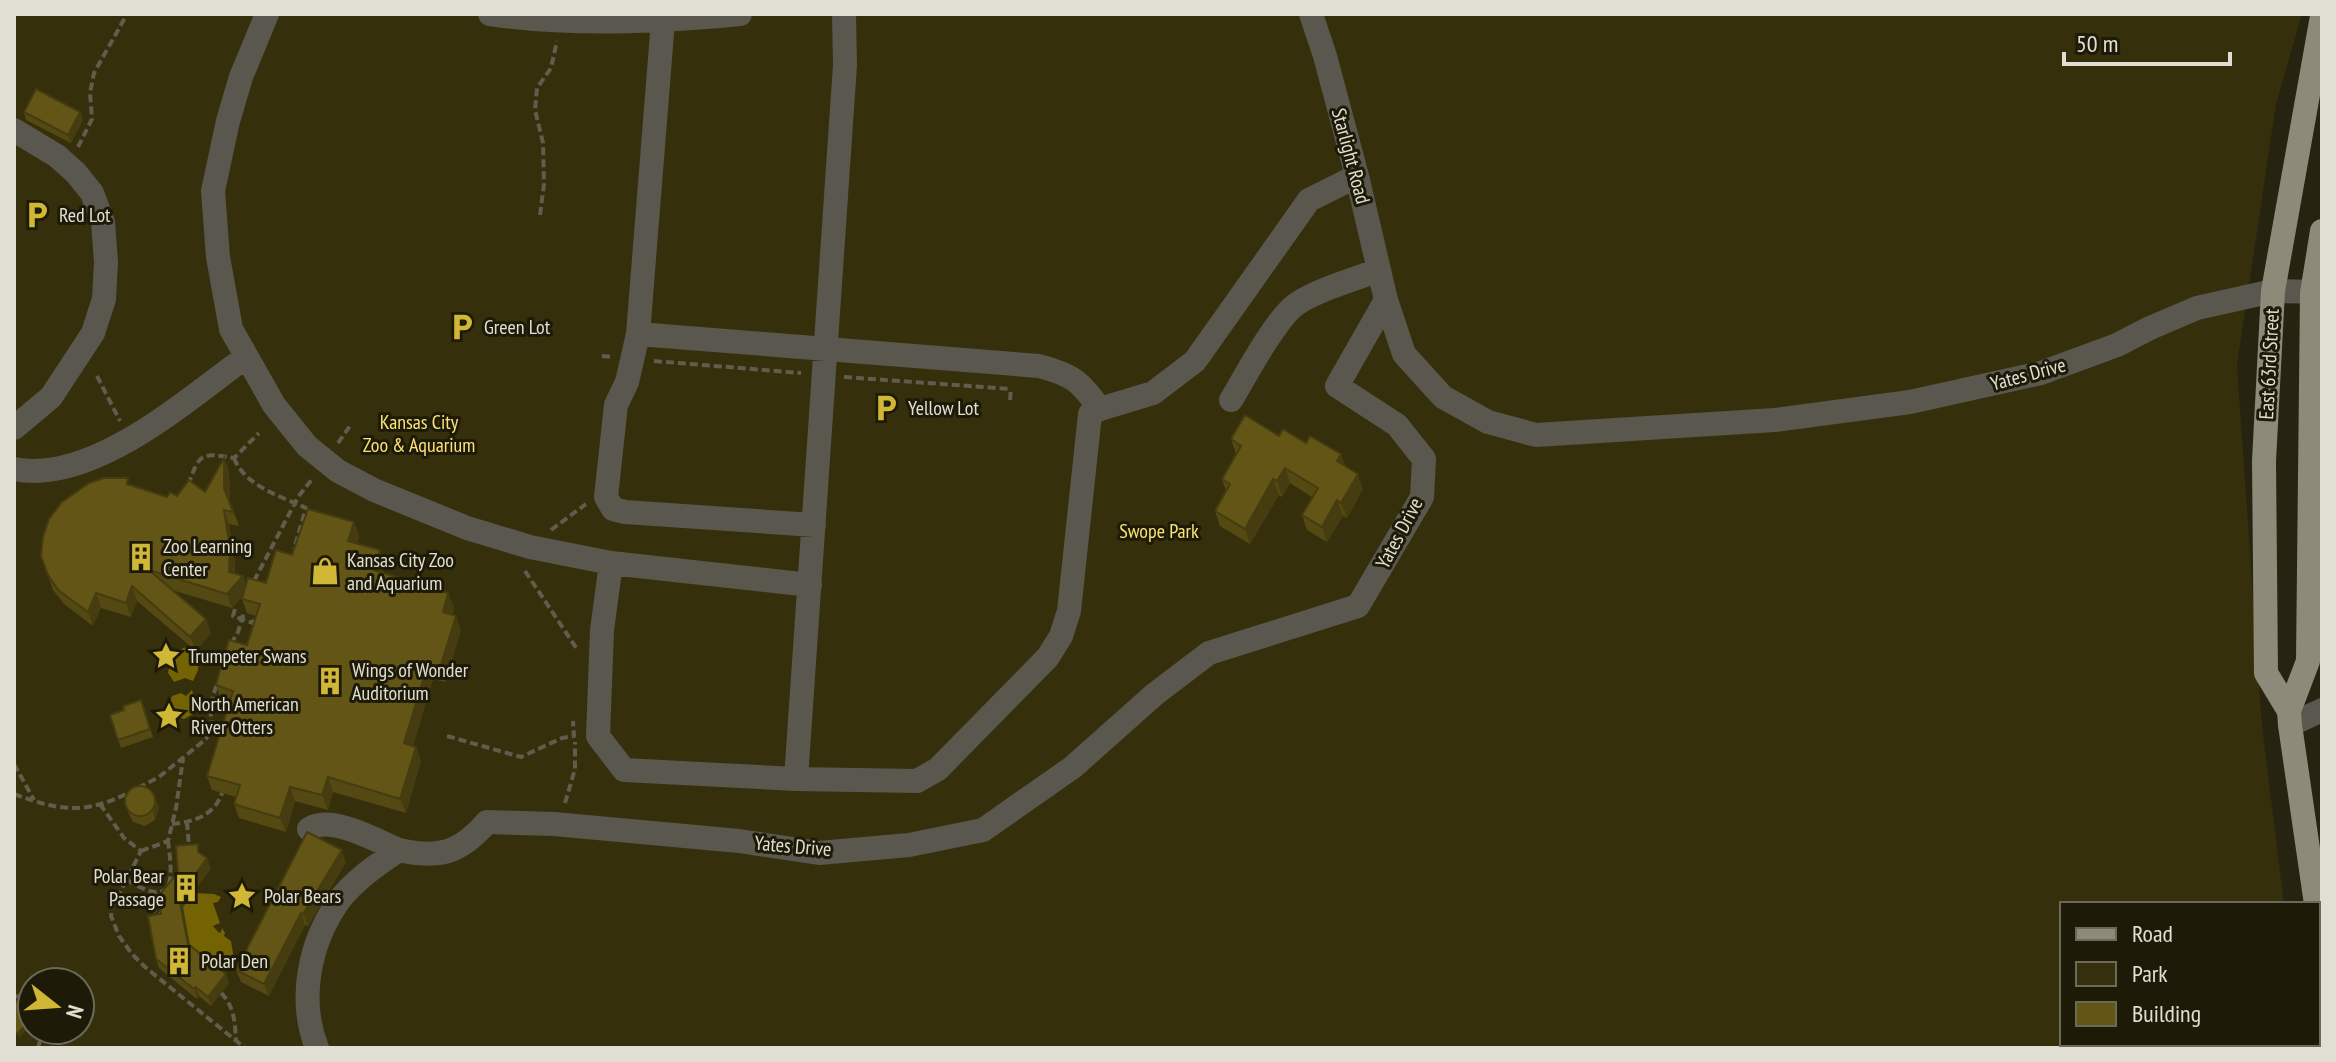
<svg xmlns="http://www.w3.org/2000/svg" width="2336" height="1062" viewBox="0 0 2336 1062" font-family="'PT Sans Narrow',sans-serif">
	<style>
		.green { fill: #362f0c; fill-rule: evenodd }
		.water { fill: #746302 }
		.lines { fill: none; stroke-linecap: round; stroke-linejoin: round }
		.path { stroke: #605d4d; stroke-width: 4; stroke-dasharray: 8 4; stroke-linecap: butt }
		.minor { stroke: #59574e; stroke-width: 24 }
		.major { stroke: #8e8a79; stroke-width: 24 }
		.wall { fill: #544913 }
		.shaded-wall { fill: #453c0f }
		.building { fill: #625516; stroke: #453c0f; stroke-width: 2 }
		.labels { text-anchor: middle; stroke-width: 6; stroke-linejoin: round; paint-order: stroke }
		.street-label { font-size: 20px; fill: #e1dfd3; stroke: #1e1a08 }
		.poi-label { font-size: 20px; fill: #e1dfd3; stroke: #1e1a08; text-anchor: start }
		.park-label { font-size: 20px; fill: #fae275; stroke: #1e1a08 }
	</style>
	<rect width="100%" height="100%" fill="#272311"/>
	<!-- green -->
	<path class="green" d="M14 14H2302L2276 104 2237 365 2262 726 2284 904H2062V1044H2303V1048H14ZM32 982H80V1030H32Z"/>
	<!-- water -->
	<path class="water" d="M190 646 199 658 198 670 193 681 185 678 174 682 168 673C171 659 175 649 190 646Z
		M192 690 196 708 193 714 184 719 167 713 172 696 181 693 186 696Z
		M192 893 214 894 221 897 218 902 213 903 220 923 213 926 219 933 221 932 222 928 225 933 224 936 231 941 233 953 230 965 218 971 191 953 179 912Z"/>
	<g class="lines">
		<!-- path -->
		<path class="path" d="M78 147 92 119 90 93 94 73 127 14
			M540 215 544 184 543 143 535 110 537 88 551 68 557 41
			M602 356 612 357
			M654 361 801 373
			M97 376 120 421
			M844 377 1011 389
			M1010 400 1011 389
			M338 443 350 426
			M234 458C245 486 280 496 306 508L294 549
			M188 485C200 454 199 452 234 458L259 433
			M551 530 586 504
			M525 571 577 649
			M254 581 298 497 313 478
			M235 609 233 616 253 623 255 616
			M231 644 238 632 244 612
			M447 736 521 757 562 738 574 736 573 721
			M14 764 34 800
			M138 788 159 777 206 739 212 726 210 707 217 683
			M14 794C60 811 85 815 130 792
			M565 803 575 769V742
			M100 804 124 838 141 851 112 908 111 916 119 936 132 954 145 967 245 1048
			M187 822 189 847
			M172 824C193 822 214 816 222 793
			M141 851 168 841 176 808 183 759
			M127 880C176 910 173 880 168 841
			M158 893 154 910 158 914H163
			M221 993C235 1007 235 1024 236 1042
			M14 996 22 997 32 1007
			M38 1048 43 1030"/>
		<!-- minor -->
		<path class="minor" d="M267 14 241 77 228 121 213 191 218 257 231 329 274 405 307 446 338 471 374 490 467 528 530 547 611 563 810 585
			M490 14C573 26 657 22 740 14
			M1311 14 1325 56 1357 176 1386 300 1404 354 1443 397 1488 422 1536 435 1775 420 1910 402 2041 373 2117 345 2150 328 2197 308 2273 291 2322 292
			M14 130 57 156 76 173 92 193 103 222 106 262 104 299 93 333 51 397 14 428
			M638 334 663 21
			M1231 400C1245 377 1277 316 1298 303 1323 288 1352 280 1379 270
			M1100 409 1153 393 1195 361 1309 200 1357 176
			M14 469C92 485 186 400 246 357
			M611 563 602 630 598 736 624 770 796 779 845 65 844 14
			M2290 725 2322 710
			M796 779 917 781 938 769 1048 657 1061 636 1069 611 1090 414 1100 409C1080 381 1073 375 1039 366L638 334 627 382 616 405 606 497 613 509 625 512 814 525
			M309 829C330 814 377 841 399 850
			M317 1048C298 1000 309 944 338 902 353 881 378 864 399 850 439 859 460 853 487 822L554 824 739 841 819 853 909 845 983 830 1073 767 1155 694 1209 653 1358 606 1422 497 1424 459 1397 425 1337 386 1386 300"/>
		<!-- major -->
		<path class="major" d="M2289 711 2266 673 2264 461 2273 291 2322 16
			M2316 904 2290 725 2289 711 2308 661 2312 293 2322 231
			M2318 917 2322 944"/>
	</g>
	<!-- wall -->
	<path class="wall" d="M24 112H80L83 120 71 143 26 120Z
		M1279 436 1345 466 1363 489 1347 518 1343 516 1327 542 1307 530 1302 515 1312 497 1290 483 1282 497 1279 495 1250 544 1220 526 1215 511 1226 491 1222 479 1236 454 1231 439Z
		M224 458 229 472 230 502 239 526 229 524 235 563V573L243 576 246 585 266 583 292 555 354 522 359 537 357 543 380 550 385 565 383 573 448 593 454 608 452 615 461 630 445 682 433 679 413 746 416 747 421 761 406 813 333 792 328 810 295 801 286 832 239 818 234 804 236 797 212 790 207 776 230 702 221 700 216 685 247 645 256 616 247 613 242 599 243 596 232 608 172 590 206 619 211 633 196 651 137 601 131 617 101 608 93 626 64 604 53 590 41 556 131 485 167 497 205 492Z
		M141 700 153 737 121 748 110 715 124 710Z
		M124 804 159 807 155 820 145 826 133 822Z
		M201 854 211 868 183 907 190 945 226 974 229 983 211 1006 199 996 197 999 159 968 156 959 161 914Z
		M346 862 308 926 305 925 269 996 241 982 236 970Z"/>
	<!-- shaded-wall -->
	<path class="shaded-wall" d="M80 112 83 120 71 143 68 135Z
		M1341 454 1347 470 1337 461Z
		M224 458 229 472 230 503 224 488Z
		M1285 468 1290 483 1282 497 1277 481Z
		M1358 474 1363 489 1347 518 1341 503Z
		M1273 479 1279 495 1250 544 1245 529Z
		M1337 500 1343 516 1327 542 1322 527Z
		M224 510 229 524 235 563 234 586 243 576 248 590 232 608 227 594 229 572Z
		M354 522 359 537 354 555 348 541Z
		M380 550 385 565 379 585 374 570Z
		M132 586 137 601 131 617 126 603Z
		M96 593 101 608 93 626 88 612Z
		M448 593 454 608 448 626 443 612Z
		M456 616 461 630 445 682 440 668Z
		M206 619 211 633 196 651 190 637Z
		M428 664 433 679 409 758 404 743Z
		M416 747 421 761 406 813 400 799Z
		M328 777 333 792 328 810 322 795Z
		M290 787 295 801 286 832 280 818Z
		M156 799 159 807 155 820 153 812Z
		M342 850 346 862 308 926 303 914Z
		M207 858 211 868 183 907 191 953 188 944 179 897Z
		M301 913 305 925 269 996 264 984Z
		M226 974 229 983 211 1006 208 997Z
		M196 987 199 996 197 999 194 989Z
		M32 1019V1024L19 1038 17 1034Z"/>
	<!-- building -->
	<path class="building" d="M36 89 80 112 68 135 24 112Z
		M1245 415 1279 436 1283 429 1306 443 1310 436 1341 454 1337 461 1358 474 1341 503 1337 500 1322 527 1302 515 1318 488 1285 468 1277 481 1273 479 1245 529 1215 511 1230 484 1222 479 1241 446 1231 439Z
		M224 458V488L233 512 224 510 230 548 229 572 243 576 227 594 149 570 206 619 190 637 132 586 126 603 96 593 88 612 58 590 48 575 41 556 43 537 49 519 62 502 89 483 104 478H128L127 484 167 497 170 492 177 496 189 480 205 492Z
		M308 509 354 522 348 541 380 550 374 570 448 593 443 612 456 616 440 668 428 664 404 743 416 747 400 799 328 777 322 795 290 787 280 818 234 804 240 785 207 776 233 691 216 685 222 663 229 640 247 645 260 604 242 599 248 578 266 583 276 550 292 555Z
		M141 700 150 729 118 740 110 715 124 710 123 706Z
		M125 801a15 15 0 1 1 30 0a15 15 0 1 1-30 0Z
		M307 832 342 850 303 914 301 913 264 984 236 970Z
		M198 844V852L207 858 179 897 188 944 226 974 208 997 196 987 194 989 156 959 148 916 161 914 158 897 178 872 176 846Z
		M14 998 32 1016V1019L17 1034 14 1030Z"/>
	<!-- icons -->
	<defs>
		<symbol id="parking-bare" viewBox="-9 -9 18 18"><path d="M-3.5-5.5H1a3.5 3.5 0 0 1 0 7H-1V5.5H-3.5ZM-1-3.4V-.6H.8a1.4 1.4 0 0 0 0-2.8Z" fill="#d1b736" stroke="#1e1a08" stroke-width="2.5" paint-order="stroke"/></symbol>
		<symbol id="building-bare" viewBox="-9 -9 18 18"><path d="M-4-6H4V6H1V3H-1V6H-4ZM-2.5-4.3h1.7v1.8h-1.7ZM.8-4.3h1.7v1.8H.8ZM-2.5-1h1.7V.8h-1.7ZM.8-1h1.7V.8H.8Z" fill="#d1b736" stroke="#1e1a08" stroke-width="2.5" paint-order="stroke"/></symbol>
		<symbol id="shop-bare" viewBox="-9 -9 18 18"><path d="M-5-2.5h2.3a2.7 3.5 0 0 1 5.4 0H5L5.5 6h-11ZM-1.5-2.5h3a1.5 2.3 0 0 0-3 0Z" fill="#d1b736" stroke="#1e1a08" stroke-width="2.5" paint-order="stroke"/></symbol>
		<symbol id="sight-bare" viewBox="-9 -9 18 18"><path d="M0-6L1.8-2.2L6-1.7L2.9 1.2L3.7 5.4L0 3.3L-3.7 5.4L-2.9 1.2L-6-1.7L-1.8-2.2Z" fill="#d1b736" stroke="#1e1a08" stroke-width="2.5" paint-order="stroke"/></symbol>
	</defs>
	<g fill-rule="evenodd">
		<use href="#parking-bare" x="17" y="195" width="40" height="40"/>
		<use href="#parking-bare" x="442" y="307" width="40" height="40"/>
		<use href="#parking-bare" x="866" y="388" width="40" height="40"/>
		<use href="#building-bare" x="121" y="537" width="40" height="40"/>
		<use href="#shop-bare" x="305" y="551" width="40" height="40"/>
		<use href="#sight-bare" x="146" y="636" width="40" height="40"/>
		<use href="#building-bare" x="310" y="661" width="40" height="40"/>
		<use href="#sight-bare" x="149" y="696" width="40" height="40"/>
		<use href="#building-bare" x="166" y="868" width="40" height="40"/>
		<use href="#sight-bare" x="222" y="876" width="40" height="40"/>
		<use href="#building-bare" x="159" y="941" width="40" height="40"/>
	</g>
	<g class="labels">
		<!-- street labels -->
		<g class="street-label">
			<text transform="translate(1351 156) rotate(75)" y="7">Starlight Road</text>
			<text transform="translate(2269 364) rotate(-87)" y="7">East 63rd Street</text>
			<text transform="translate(2028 374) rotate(-15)" y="7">Yates Drive</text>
			<text transform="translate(1399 533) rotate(-62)" y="7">Yates Drive</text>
			<text transform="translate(793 846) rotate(5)" y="7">Yates Drive</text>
		</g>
		<!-- poi labels -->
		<g class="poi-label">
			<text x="59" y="222">Red Lot</text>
			<text x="484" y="334">Green Lot</text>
			<text x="908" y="415">Yellow Lot</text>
			<text x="163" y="553">Zoo Learning<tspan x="163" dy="23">Center</tspan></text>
			<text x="347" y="567">Kansas City Zoo<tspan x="347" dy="23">and Aquarium</tspan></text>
			<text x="188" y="663">Trumpeter Swans</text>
			<text x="352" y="677">Wings of Wonder<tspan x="352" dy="23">Auditorium</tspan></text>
			<text x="191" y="711">North American<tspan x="191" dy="23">River Otters</tspan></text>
			<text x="164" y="883" text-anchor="end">Polar Bear<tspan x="164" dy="23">Passage</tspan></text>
			<text x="264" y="903">Polar Bears</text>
			<text x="201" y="968">Polar Den</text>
		</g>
		<!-- park labels -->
		<g class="park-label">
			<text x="419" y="429">Kansas City<tspan x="419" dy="23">Zoo &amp; Aquarium</tspan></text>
			<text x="1159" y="538">Swope Park</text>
		</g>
	</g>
	<!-- border -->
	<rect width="2336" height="1062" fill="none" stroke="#e1dfd3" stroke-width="32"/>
	<!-- legend -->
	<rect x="2060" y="902" width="260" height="144" fill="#1e1a08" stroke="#6c6959" stroke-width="2"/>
	<rect x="2076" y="928" width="40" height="12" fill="#8e8a79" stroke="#6c6959" stroke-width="2"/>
	<text x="2132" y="942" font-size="24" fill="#e1dfd3">Road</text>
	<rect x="2076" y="962" width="40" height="24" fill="#362f0c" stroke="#6c6959" stroke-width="2"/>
	<text x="2132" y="982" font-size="24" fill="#e1dfd3">Park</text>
	<rect x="2076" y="1002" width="40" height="24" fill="#625516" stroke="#6c6959" stroke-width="2"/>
	<text x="2132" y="1022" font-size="24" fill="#e1dfd3">Building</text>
	<!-- north arrow -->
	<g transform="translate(56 1006) rotate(107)"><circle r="38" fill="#1e1a08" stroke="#6c6959" stroke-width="2"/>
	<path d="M0-6L14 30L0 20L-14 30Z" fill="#d1b736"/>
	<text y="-12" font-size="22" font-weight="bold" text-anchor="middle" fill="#e1dfd3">N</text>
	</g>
	<!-- scale -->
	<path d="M2064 52v12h166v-12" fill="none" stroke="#e1dfd3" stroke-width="4"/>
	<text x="2076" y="52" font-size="24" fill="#e1dfd3" stroke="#1e1a08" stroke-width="6" paint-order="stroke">50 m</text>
</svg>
